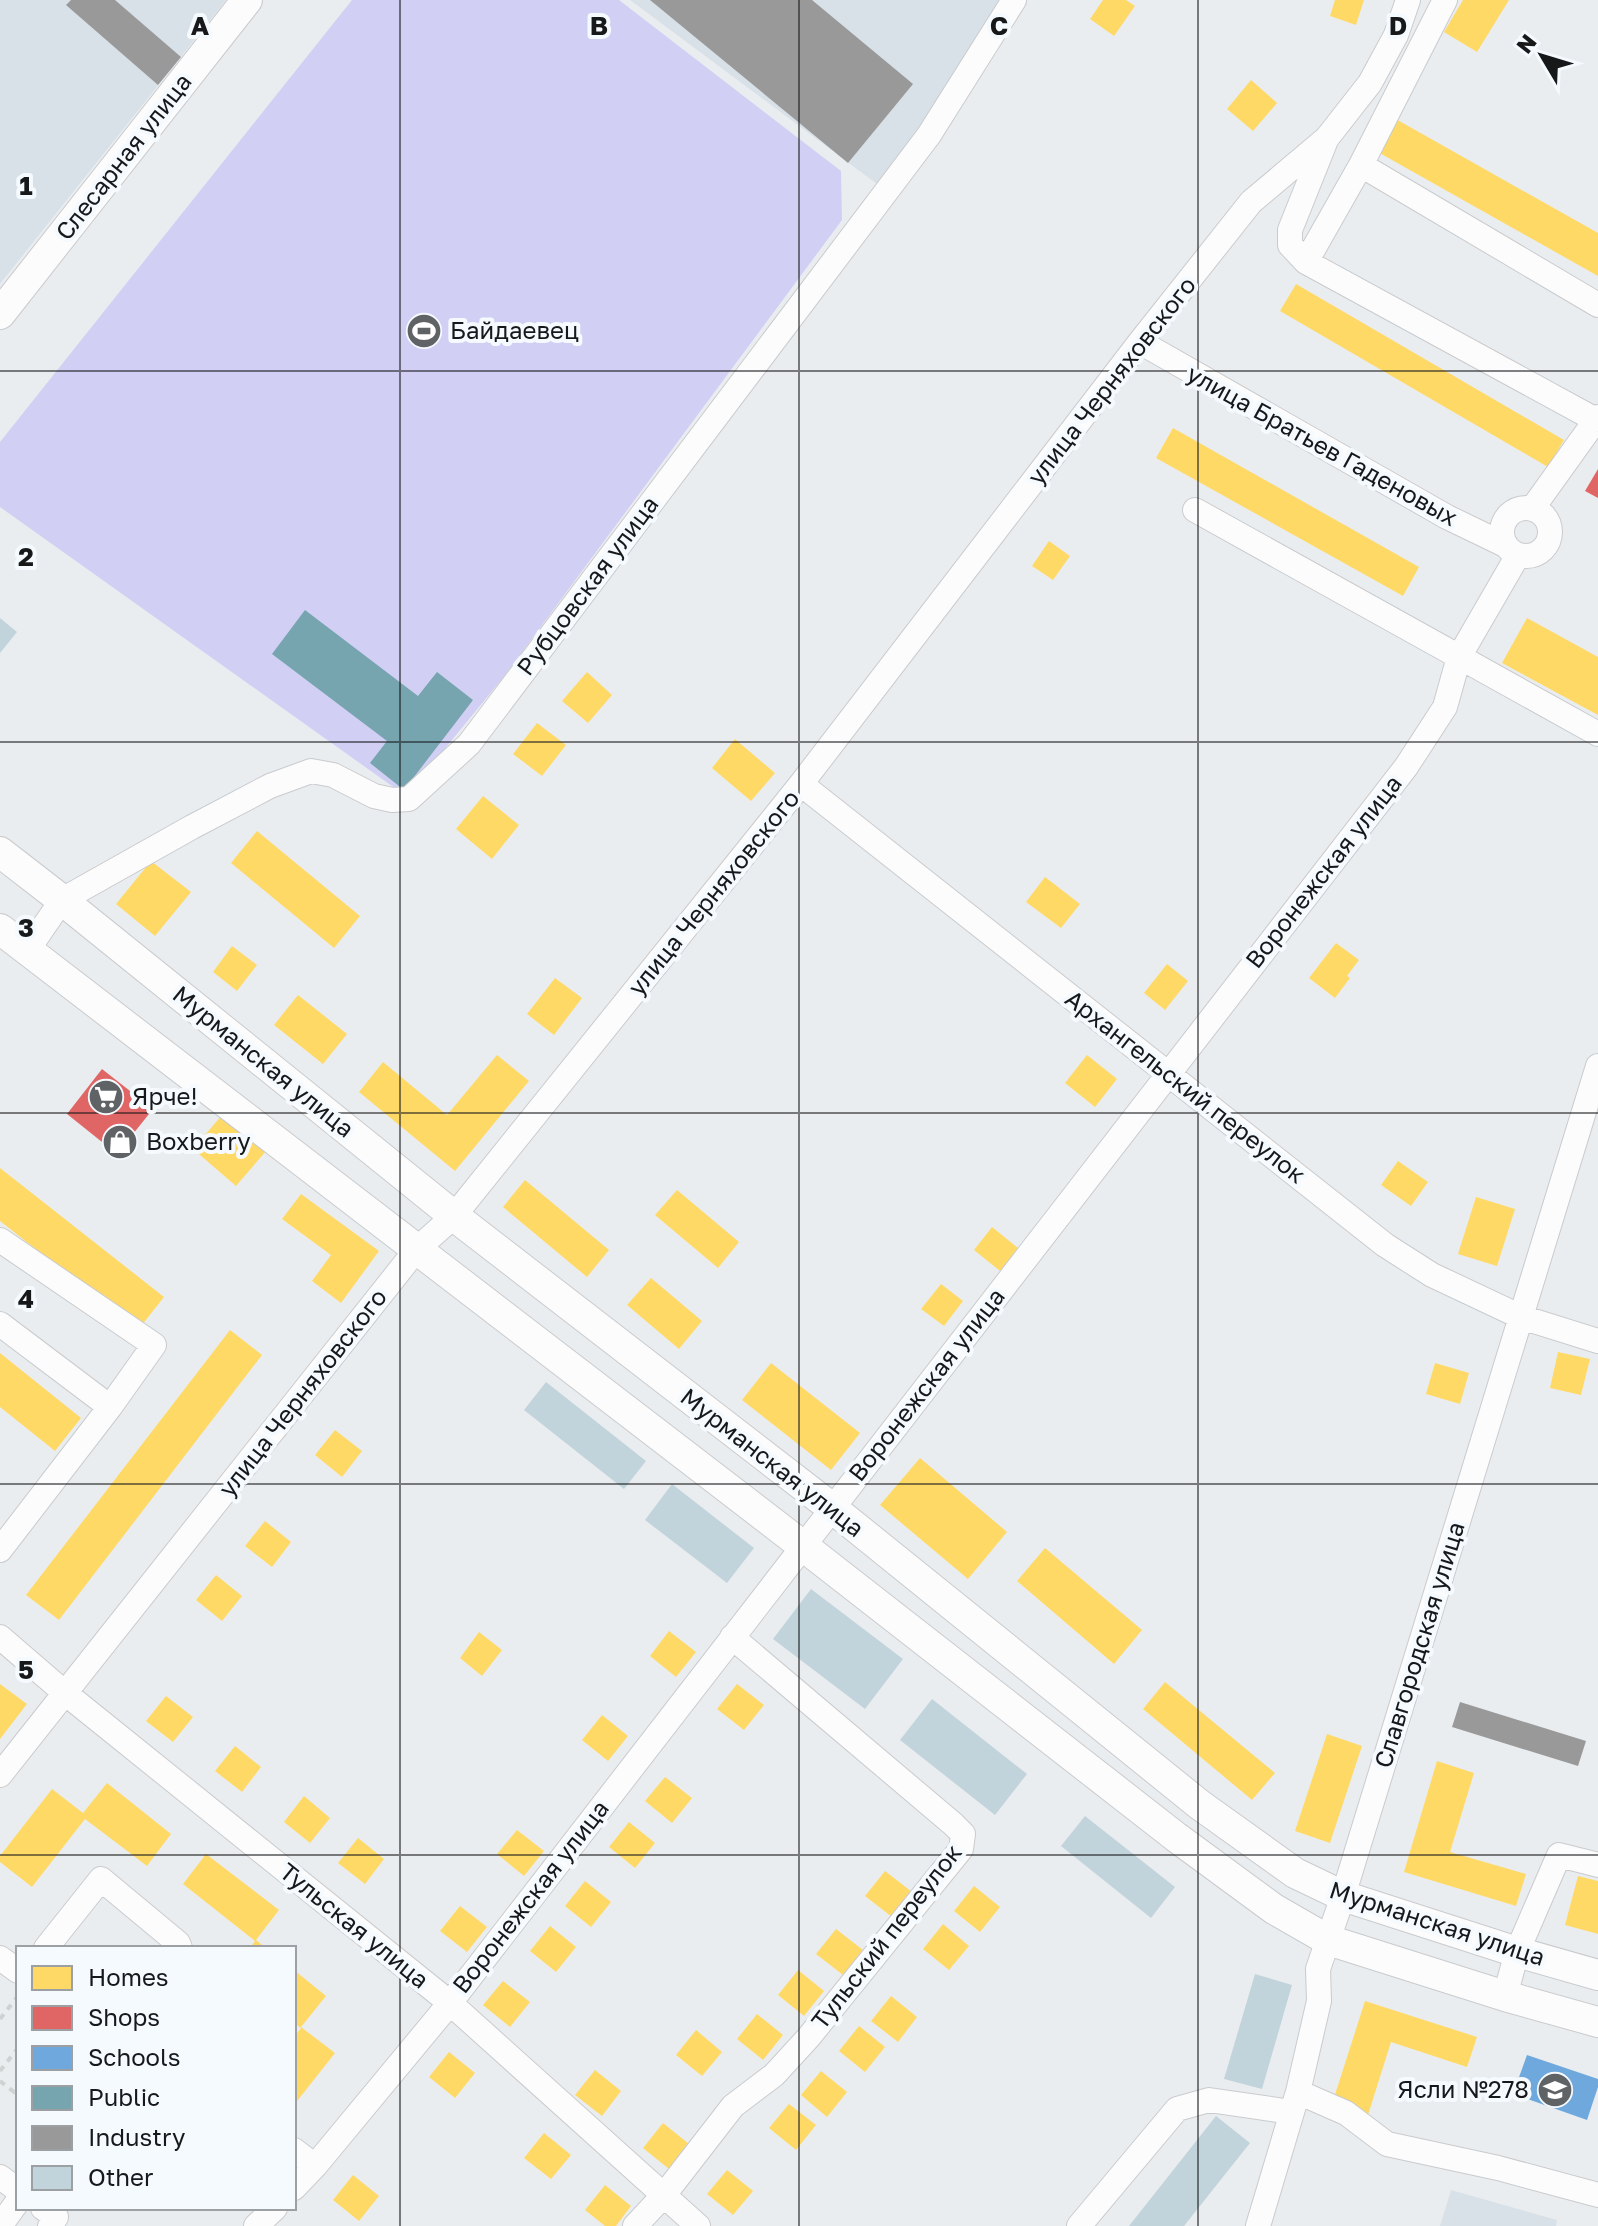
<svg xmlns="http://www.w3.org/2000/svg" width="1598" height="2226" viewBox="0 0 1598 2226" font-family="'Golos Text',sans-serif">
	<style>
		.built { fill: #d9e1e8 }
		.green { fill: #d1cff4 }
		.homes { fill: #ffd966 }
		.shops { fill: #e06666 }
		.schools { fill: #6fa8dc }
		.public { fill: #76a5af }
		.industry { fill: #999 }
		.building { fill: #c1d3db }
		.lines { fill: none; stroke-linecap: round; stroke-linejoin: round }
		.minor-casing { stroke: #c9cbcd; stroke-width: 26 }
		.major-casing { stroke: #c9cbcd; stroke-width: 32 }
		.path { stroke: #d0d2d2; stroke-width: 4; stroke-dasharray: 6 6; stroke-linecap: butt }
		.minor { stroke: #fcfcfd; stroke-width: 24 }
		.major { stroke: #fcfcfd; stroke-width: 30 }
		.grid { fill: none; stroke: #16181a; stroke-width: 2; stroke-opacity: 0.55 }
		.labels { text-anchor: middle; stroke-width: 8; stroke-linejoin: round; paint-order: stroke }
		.street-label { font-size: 24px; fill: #16181a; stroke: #f5faff }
		.poi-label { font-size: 24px; fill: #16181a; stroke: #f5faff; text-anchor: start }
		.grid-label { font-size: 26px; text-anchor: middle; font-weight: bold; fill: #16181a; stroke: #f5faff; stroke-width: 8; stroke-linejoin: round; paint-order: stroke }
	</style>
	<rect width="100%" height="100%" fill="#eaedf0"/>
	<!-- built -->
	<path class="built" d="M0 0H226L0 284Z
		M630 0H1016L885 190Z
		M1451 2190 1557 2220 1556 2226H1440Z"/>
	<!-- green -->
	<path class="green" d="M352 0H619L841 171 842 220 502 679 406 796 0 507V442Z"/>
	<!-- homes -->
	<path class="homes" d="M1103 0H1126L1135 6 1114 36 1090 19Z
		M1335 0H1364L1356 25 1330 16Z
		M1463 0H1509L1477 52 1444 32Z
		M1251 80 1277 103 1253 131 1227 109Z
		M1394 118 1598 233V276L1376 151Z
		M1296 284 1564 440 1548 467 1280 311Z
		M1173 428 1419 567 1403 596 1156 458Z
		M1049 541 1070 556 1053 580 1032 566Z
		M1527 618 1598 657V715L1502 663Z
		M587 672 612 695 588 723 562 701Z
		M537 723 566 745 542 776 513 754Z
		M735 739 775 773 751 801 712 768Z
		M483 796 519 825 492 859 456 829Z
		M257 831 360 916 334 948 231 863Z
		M151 861 191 892 155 936 116 904Z
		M1045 877 1080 904 1061 928 1026 902Z
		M1336 943 1359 960 1347 976 1350 978 1335 998 1309 978Z
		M232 946 257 965 237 991 213 972Z
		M1167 964 1188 981 1165 1010 1144 993Z
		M555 978 582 998 554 1035 527 1014Z
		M298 995 347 1034 323 1064 274 1025Z
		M497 1055 529 1081 455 1171 359 1092 383 1062 447 1115Z
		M1087 1055 1117 1079 1095 1107 1065 1083Z
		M222 1115 266 1151 236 1186 193 1149Z
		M1398 1161 1428 1182 1411 1206 1381 1185Z
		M0 1168 164 1297 138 1330 0 1221Z
		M525 1180 609 1250 587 1277 503 1207Z
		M677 1190 739 1242 718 1268 655 1215Z
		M301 1194 379 1251 341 1303 312 1281 331 1255 282 1219Z
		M1476 1197 1515 1209 1497 1266 1458 1254Z
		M992 1227 1018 1248 1000 1271 974 1250Z
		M651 1278 702 1321 679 1349 627 1305Z
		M941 1284 963 1301 944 1326 921 1309Z
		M230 1330 262 1355 59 1620 26 1595Z
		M1558 1352 1590 1359 1581 1395 1550 1388Z
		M0 1353 81 1418 55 1451 0 1407Z
		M771 1363 860 1433 831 1470 742 1400Z
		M1435 1363 1469 1373 1460 1404 1426 1394Z
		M335 1430 362 1451 342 1477 315 1455Z
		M920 1458 1007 1532 968 1579 880 1505Z
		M265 1521 291 1542 272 1567 245 1546Z
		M1045 1548 1142 1630 1114 1664 1017 1581Z
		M216 1575 242 1596 222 1621 196 1600Z
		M669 1631 696 1652 676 1677 650 1656Z
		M479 1632 502 1650 482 1676 460 1658Z
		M1165 1682 1275 1773 1252 1800 1143 1709Z
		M0 1684 27 1704 0 1739Z
		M737 1684 764 1705 744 1730 717 1709Z
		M166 1696 193 1717 173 1742 146 1721Z
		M602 1715 628 1736 608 1761 582 1740Z
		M1327 1734 1362 1746 1330 1843 1295 1831Z
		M235 1746 261 1767 242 1792 215 1771Z
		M1437 1761 1474 1773 1450 1852 1526 1874 1516 1906 1404 1872Z
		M665 1777 692 1798 672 1823 645 1801Z
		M107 1783 171 1834 147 1866 85 1819 32 1887 0 1862V1856L52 1789 83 1813Z
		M304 1796 330 1818 310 1843 284 1822Z
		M629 1822 655 1843 635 1868 609 1847Z
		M517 1830 544 1851 524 1876 497 1854Z
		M358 1838 384 1859 365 1884 338 1863Z
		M206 1854 279 1910 256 1940 266 1948H250L255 1941 183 1884Z
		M885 1871 912 1892 892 1917 865 1896Z
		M1578 1876 1598 1881V1934L1565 1925Z
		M585 1881 611 1902 591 1927 565 1906Z
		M974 1886 1000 1907 980 1932 954 1911Z
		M460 1906 487 1927 467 1952 440 1931Z
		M943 1924 969 1946 949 1970 923 1949Z
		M550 1926 576 1947 556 1972 530 1951Z
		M836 1929 863 1950 843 1975 816 1954Z
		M294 1970 326 1996 301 2027 335 2053 294 2105V2037L301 2028 294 2023Z
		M798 1970 824 1991 804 2016 778 1995Z
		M503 1981 530 2002 510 2027 483 2005Z
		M891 1996 917 2017 898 2042 871 2021Z
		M1365 2001 1477 2037 1467 2067 1391 2042 1368 2115 1332 2104Z
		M757 2014 783 2035 763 2060 737 2039Z
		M859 2026 885 2047 865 2072 839 2051Z
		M696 2030 722 2052 702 2076 676 2055Z
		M449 2052 475 2073 455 2098 429 2077Z
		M595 2070 621 2091 602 2116 575 2095Z
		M821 2071 847 2092 827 2117 801 2095Z
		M789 2104 816 2125 796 2150 769 2128Z
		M663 2123 689 2144 669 2169 643 2148Z
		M544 2133 571 2155 551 2179 524 2158Z
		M727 2170 753 2191 733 2215 707 2194Z
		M353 2175 379 2196 359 2221 333 2200Z
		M605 2185 631 2206 616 2226H605L585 2210Z"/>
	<!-- shops -->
	<path class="shops" d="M1598 469V498L1585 491Z
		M102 1069 153 1109 117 1154 67 1114Z"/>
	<!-- schools -->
	<path class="schools" d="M1527 2055 1598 2079V2087L1587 2120 1513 2094Z"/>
	<!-- public -->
	<path class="public" d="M305 610 418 696 437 672 473 700 404 790 370 763 387 741 272 654Z"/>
	<!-- industry -->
	<path class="industry" d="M71 0H115L181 57 158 85 66 5Z
		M650 0H812L913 84 848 163Z
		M1460 1702 1586 1741 1578 1766 1452 1727Z"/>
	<!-- building -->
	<path class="building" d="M0 618 17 632 0 653Z
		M546 1382 646 1461 624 1489 524 1410Z
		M672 1484 754 1548 727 1583 645 1520Z
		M811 1589 903 1659 865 1709 773 1639Z
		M932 1699 1027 1774 995 1815 900 1740Z
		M1085 1816 1175 1887 1151 1918 1061 1846Z
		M1255 1974 1292 1985 1262 2089 1224 2079Z
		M1216 2116 1250 2143 1184 2226H1129Z"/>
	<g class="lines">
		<defs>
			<path id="minor" d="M1326 140 1290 230V245L1306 262 1596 420
				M1361 165 1445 0
				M1306 262 1361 165 1598 305
				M1140 342 1447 517 1505 545
				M1502 532a24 24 0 1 1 48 0a24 24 0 1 1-48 0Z
				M1532 509 1598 417
				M1195 510 1598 734
				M801 784 1385 1245 1432 1275 1521 1317 1598 1341
				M27 951 62 900 192 827 270 786 311 771 333 775 374 796 392 800 409 799 469 744 929 135 1014 0
				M0 1240 154 1345 110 1407 0 1550
				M0 1324 110 1407
				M0 1637 65 1693 450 2003 698 2226
				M0 1775 416 1250 454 1216 801 784 1140 342 1251 202 1327 138 1370 83 1396 35 1408 0
				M46 1948 101 1879 178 1943 180 1948
				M0 1958 18 1971
				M1505 1996 1517 1952 1559 1855 1598 1865
				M1298 2092 1346 2113 1387 2144 1498 2168 1598 2195
				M294 2150 315 2166
				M0 2177 18 2190
				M294 2188 315 2166 450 2003 1406 767 1445 707 1459 657 1518 555
				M43 2208 56 2217 50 2226
				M0 2226 18 2201
				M256 2226 275 2208
				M635 2226 664 2195 733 2106 774 2075 808 2038 961 1849 963 1834 953 1824 732 1637
				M1079 2226 1177 2109 1209 2100 1291 2112
				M1258 2226 1298 2092 1319 2001 1318 1969 1343 1896 1598 1066"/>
			<path id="major" d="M0 314 247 0
				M0 852 62 900 454 1216 832 1508 1200 1805 1295 1873 1343 1896 1517 1952 1598 1975
				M0 929 803 1546 1176 1837 1274 1909 1328 1940 1505 1996 1598 2022"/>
		</defs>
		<!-- minor casing -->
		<use href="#minor" class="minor-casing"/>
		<!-- major casing -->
		<use href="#major" class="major-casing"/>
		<!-- path -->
		<path class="path" d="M0 2019 18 1996
			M0 2071 18 2048
			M0 2081 14 2092 18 2086"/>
		<!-- minor -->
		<use href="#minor" class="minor"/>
		<!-- major -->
		<use href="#major" class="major"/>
	</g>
	<!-- grid -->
	<path class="grid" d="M400 0V2226M799 0V2226M1198 0V2226M0 371H1598M0 742H1598M0 1113H1598M0 1484H1598M0 1855H1598"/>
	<!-- icons -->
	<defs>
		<symbol id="stadium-disc" viewBox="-11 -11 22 22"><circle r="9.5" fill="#606365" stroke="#f5faff"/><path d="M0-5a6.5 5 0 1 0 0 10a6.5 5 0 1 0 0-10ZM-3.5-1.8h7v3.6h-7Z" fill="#fff"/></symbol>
		<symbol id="supermarket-disc" viewBox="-11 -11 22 22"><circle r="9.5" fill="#606365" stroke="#f5faff"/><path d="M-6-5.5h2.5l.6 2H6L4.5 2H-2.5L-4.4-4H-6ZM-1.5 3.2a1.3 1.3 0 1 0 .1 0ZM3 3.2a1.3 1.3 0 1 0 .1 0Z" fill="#fff"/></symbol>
		<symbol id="shop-disc" viewBox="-11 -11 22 22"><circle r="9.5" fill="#606365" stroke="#f5faff"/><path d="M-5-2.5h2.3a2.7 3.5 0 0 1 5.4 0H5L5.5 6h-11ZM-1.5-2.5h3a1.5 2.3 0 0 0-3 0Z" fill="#fff"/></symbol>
		<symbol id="school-disc" viewBox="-11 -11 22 22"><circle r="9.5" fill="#606365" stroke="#f5faff"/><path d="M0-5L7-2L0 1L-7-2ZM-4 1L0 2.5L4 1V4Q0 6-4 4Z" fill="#fff"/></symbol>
	</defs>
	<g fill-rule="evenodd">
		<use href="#stadium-disc" x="404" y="311" width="40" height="40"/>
		<use href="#supermarket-disc" x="86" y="1077" width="40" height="40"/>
		<use href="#shop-disc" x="100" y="1122" width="40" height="40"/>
		<use href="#school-disc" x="1535" y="2070" width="40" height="40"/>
	</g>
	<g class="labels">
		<!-- street labels -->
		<g class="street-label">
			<text transform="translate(124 157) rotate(-52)" y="8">Слесарная улица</text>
			<text transform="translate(1112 381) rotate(-52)" y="8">улица Черняховского</text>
			<text transform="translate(1322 446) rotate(29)" y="8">улица Братьев Гаденовых</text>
			<text transform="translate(588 586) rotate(-53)" y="8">Рубцовская улица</text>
			<text transform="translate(1324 872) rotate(-52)" y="8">Воронежская улица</text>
			<text transform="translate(714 893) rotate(-51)" y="8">улица Черняховского</text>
			<text transform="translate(263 1062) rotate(39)" y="8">Мурманская улица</text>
			<text transform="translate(1185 1087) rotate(38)" y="8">Архангельский переулок</text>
			<text transform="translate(927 1385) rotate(-52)" y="8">Воронежская улица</text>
			<text transform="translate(303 1393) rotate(-52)" y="8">улица Черняховского</text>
			<text transform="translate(772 1463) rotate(38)" y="8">Мурманская улица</text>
			<text transform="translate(1420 1645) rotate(-73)" y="8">Славгородская улица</text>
			<text transform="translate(531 1897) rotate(-52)" y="8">Воронежская улица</text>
			<text transform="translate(1437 1924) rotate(18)" y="8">Мурманская улица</text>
			<text transform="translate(354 1926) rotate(39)" y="8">Тульская улица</text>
			<text transform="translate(887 1937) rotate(-52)" y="8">Тульский переулок</text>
		</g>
		<!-- poi labels -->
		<g class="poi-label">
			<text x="450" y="339">Байдаевец</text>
			<text x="132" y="1105">Ярче!</text>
			<text x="146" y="1150">Boxberry</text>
			<text x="1529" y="2098" text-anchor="end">Ясли №278</text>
		</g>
	</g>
	<g class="grid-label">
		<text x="200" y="35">A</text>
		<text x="599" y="35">B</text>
		<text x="999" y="35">C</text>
		<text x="1398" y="35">D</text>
		<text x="26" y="195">1</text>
		<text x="26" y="566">2</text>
		<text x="26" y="937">3</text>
		<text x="26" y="1308">4</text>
		<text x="26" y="1679">5</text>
	</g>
	<!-- legend -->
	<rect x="16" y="1946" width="280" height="264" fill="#f5faff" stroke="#9ca0a3" stroke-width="2"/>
	<rect x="32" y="1966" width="40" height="24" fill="#ffd966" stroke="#9ca0a3" stroke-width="2"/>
	<text x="88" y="1986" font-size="24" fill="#16181a">Homes</text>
	<rect x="32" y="2006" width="40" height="24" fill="#e06666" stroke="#9ca0a3" stroke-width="2"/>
	<text x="88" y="2026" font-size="24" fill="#16181a">Shops</text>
	<rect x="32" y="2046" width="40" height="24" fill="#6fa8dc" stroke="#9ca0a3" stroke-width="2"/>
	<text x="88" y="2066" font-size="24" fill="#16181a">Schools</text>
	<rect x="32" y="2086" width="40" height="24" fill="#76a5af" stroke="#9ca0a3" stroke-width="2"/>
	<text x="88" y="2106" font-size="24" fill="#16181a">Public</text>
	<rect x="32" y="2126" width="40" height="24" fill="#999999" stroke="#9ca0a3" stroke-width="2"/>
	<text x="88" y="2146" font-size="24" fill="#16181a">Industry</text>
	<rect x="32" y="2166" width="40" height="24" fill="#c1d3db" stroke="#9ca0a3" stroke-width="2"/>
	<text x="88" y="2186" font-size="24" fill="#16181a">Other</text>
	<!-- north arrow -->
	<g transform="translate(1542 56) rotate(308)" stroke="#f5faff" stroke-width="6" paint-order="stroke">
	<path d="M0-6L14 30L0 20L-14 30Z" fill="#16181a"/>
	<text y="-12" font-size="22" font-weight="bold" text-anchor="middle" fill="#16181a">N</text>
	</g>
</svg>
